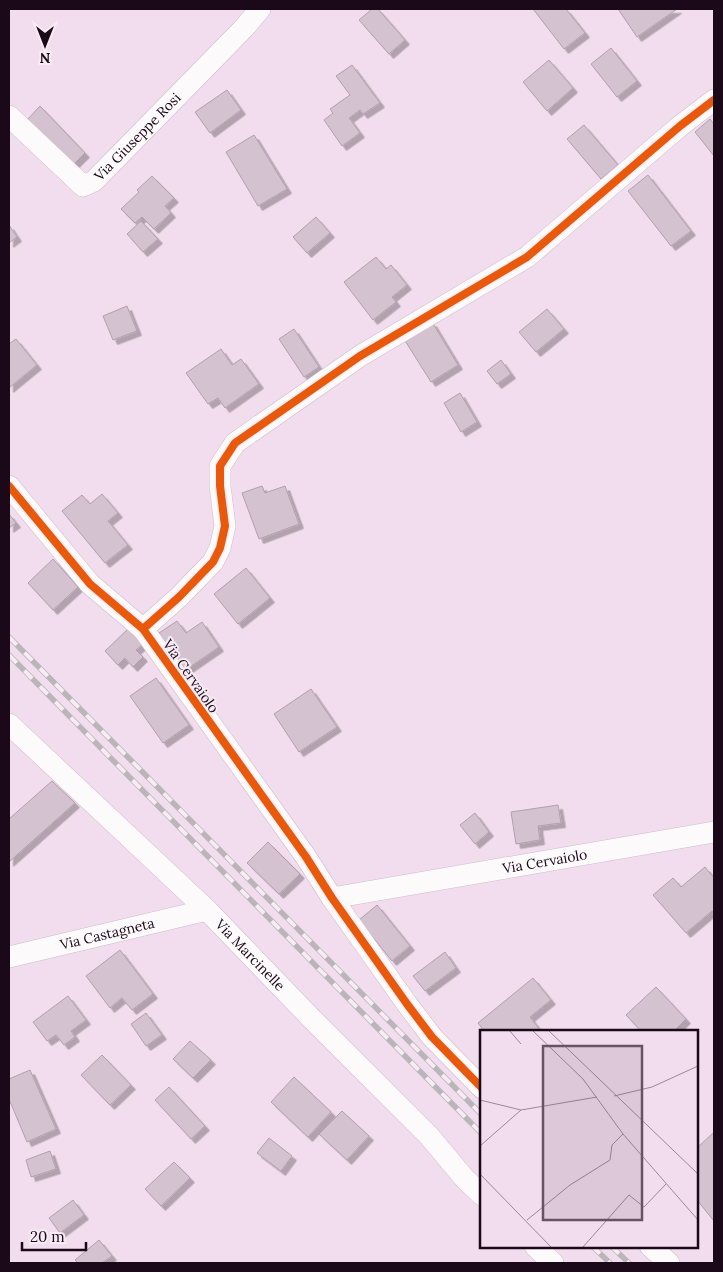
<svg xmlns="http://www.w3.org/2000/svg" width="723" height="1272" viewBox="0 0 723 1272" font-family="Lora,serif">
	<style>
		.building { fill: #d5c2d1; stroke: #b29fae; filter: url(#shadow) }
		.lines { fill: none; stroke-linecap: round; stroke-linejoin: round }
		.minor-casing { stroke: #cfbbcb; stroke-width: 22 }
		.minor { stroke: #fdfafc; stroke-width: 21 }
		.rail-casing { stroke: #bab5b9; stroke-width: 5.5 }
		.rail { stroke: #f7ebf4; stroke-width: 4; stroke-dasharray: 11; stroke-linecap: butt }
		.cycleway-casing { stroke: #f7ebf4; stroke-width: 11 }
		.cycleway { stroke: #e8590c; stroke-width: 8 }
		.labels { text-anchor: middle; stroke-width: 4; stroke-linejoin: round; paint-order: stroke }
		.street-label { font-size: 14px; fill: #1b0818; stroke: #f7ebf4 }
		.inset-road { fill: none; stroke: #9b8898; stroke-width: 1 }
		.view { fill: #665363; fill-opacity: 0.15; stroke: #665363; stroke-width: 2.5 }
		.inset-edge { fill: none; stroke: #1b0818; stroke-width: 2.5 }
	</style>
	<defs>
		<filter id="shadow"><feDropShadow dx="4.5" dy="4.5" stdDeviation="0" flood-color="#0004"/></filter>
	</defs>
	<rect width="100%" height="100%" fill="#f1dded"/>
	<!-- building -->
	<path class="building" d="M372 9H378L405 40 389 54 359 20Z
		M533 9H566L585 33 564 49Z
		M618 9H677L637 37Z
		M611 48 637 81 617 97 591 64Z
		M549 60 573 88 547 111 523 82Z
		M352 65 380 103 363 114 360 110 349 118 360 133 342 146 324 120 333 113 330 109 350 95 336 76Z
		M227 90 241 110 210 133 195 112Z
		M40 106 85 153 71 167 26 121Z
		M710 119 714 124V156L695 132Z
		M584 125 618 165 601 179 567 139Z
		M254 135 287 189 258 206 226 152Z
		M648 175 691 231 671 246 628 191Z
		M152 176 174 198 165 206 171 213 154 229 142 217 135 223 121 209 139 192 137 190Z
		M316 217 330 233 307 253 293 237Z
		M141 221 158 239 143 252 127 234Z
		M9 225 17 237 9 243Z
		M376 257 386 269 391 265 407 285 392 297 396 302 373 320 344 282Z
		M127 306 137 331 113 340 103 316Z
		M547 309 564 329 536 352 519 332Z
		M432 322 458 365 431 382 404 339Z
		M294 329 319 367 304 377 279 339Z
		M16 339 37 365 9 388V344Z
		M221 349 232 365 241 359 259 384 225 408 218 398 208 404 186 373Z
		M501 360 511 374 497 384 487 371Z
		M460 393 477 422 461 432 444 403Z
		M262 486 265 493 285 486 299 524 259 539 242 493Z
		M102 494 118 513 108 521 128 545 105 563 62 511 82 495 90 504Z
		M9 514 16 523 9 528Z
		M53 559 78 587 53 610 28 583Z
		M246 568 270 598 238 624 214 594Z
		M177 621 186 633 202 622 219 647 184 671 159 633Z
		M129 628 143 644 136 650 143 657 133 667 125 658 118 665 105 651Z
		M156 678 189 725 163 743 130 696Z
		M311 689 337 727 299 752 274 714Z
		M52 781 75 803 9 862V819Z
		M558 805 561 823 538 826 540 840 516 844 511 812Z
		M475 813 489 832 475 844 460 825Z
		M268 842 300 874 279 894 247 863Z
		M705 867 714 878V915L712 911 686 933 653 895 673 878 681 887Z
		M377 905 410 946 392 961 359 920Z
		M120 950 153 994 132 1010 122 998 110 1008 86 976Z
		M445 952 456 968 425 991 413 976Z
		M533 978 551 1000 530 1017 540 1030 484 1031 478 1023Z
		M656 987 686 1019 674 1031H641L626 1015Z
		M68 996 86 1020 71 1031 75 1037 64 1045 56 1035 47 1041 33 1022Z
		M146 1013 162 1035 146 1046 131 1024Z
		M190 1041 211 1060 193 1078 173 1059Z
		M102 1055 131 1085 110 1105 81 1075Z
		M30 1070 56 1129 27 1142 9 1099V1079Z
		M294 1077 331 1112 308 1137 271 1102Z
		M169 1087 205 1126 191 1139 155 1100Z
		M342 1111 369 1136 347 1160 319 1134Z
		M713 1133 714 1134V1221L697 1200V1148Z
		M269 1138 292 1156 281 1171 257 1153Z
		M50 1151 56 1169 31 1177 26 1160Z
		M174 1162 190 1178 161 1206 145 1189Z
		M73 1200 84 1215 60 1233 49 1218Z
		M99 1240 112 1256 102 1263H78L75 1260Z"/>
	<g class="lines">
		<defs>
			<g id="minor">
				<path id="s1" d="M9 116 83 186 94 181 244 28 260 9"/>
				<path d="M9 486 90 584 143 629 306 857 332 898 407 1004 432 1037 482 1088"/>
				<path d="M143 629 179 597 213 562 220 548 225 526 220 486V466L235 443 360 356 527 257 680 126 714 100"/>
				<path id="s2" d="M9 724 207 910 311 1018 430 1137 465 1179 482 1195"/>
				<path id="s3" d="M332 898 714 832"/>
				<path id="s4" d="M9 957 207 910"/>
				<path d="M535 1246 553 1263"/>
				<path d="M650 1246 669 1263"/>
			</g>
		</defs>
		<!-- minor casing -->
		<use href="#minor" class="minor-casing"/>
		<!-- minor -->
		<use href="#minor" class="minor"/>
		<defs>
			<path id="rail" d="M9 637 482 1115
				M9 655 482 1134
				M592 1246 610 1263
				M611 1246 629 1263"/>
		</defs>
		<!-- rail casing -->
		<use href="#rail" class="rail-casing"/>
		<!-- rail -->
		<use href="#rail" class="rail"/>
		<defs>
			<path id="cycleway" d="M9 486 90 584 143 629 306 857 332 898 407 1004 432 1037 482 1088
				M143 629 179 597 213 562 220 548 225 526 220 486V466L235 443 360 356 527 257 680 126 714 100"/>
		</defs>
		<!-- cycleway casing -->
		<use href="#cycleway" class="cycleway-casing"/>
		<!-- cycleway -->
		<use href="#cycleway" class="cycleway"/>
	</g>
	<g class="labels">
		<!-- street labels -->
		<g class="street-label">
			<text dy="5" stroke="none"><textPath href="#s1" startOffset="176">Via Giuseppe Rosi</textPath></text>
			<text transform="translate(191 676) rotate(55)" y="5">Via Cervaiolo</text>
			<text dy="5" stroke="none"><textPath href="#s3" startOffset="216">Via Cervaiolo</textPath></text>
			<text dy="5" stroke="none"><textPath href="#s4" startOffset="101">Via Castagneta</textPath></text>
			<text dy="5" stroke="none"><textPath href="#s2" startOffset="334">Via Marcinelle</textPath></text>
		</g>
	</g>
	<!-- overview -->
	<g transform="translate(480 1030)">
		<rect width="218" height="218" fill="#f1dded"/>
		<path class="inset-road" d="M29 0 41 14M52 0 103 49 143 104 218 190M68 0 218 144M134 66 172 57 218 36M0 70 41 80 117 67M0 116 41 80M0 144 71 217M47 190 90 155 130 130 132 115 143 104M103 217 149 165 164 177 186 154"/>
		<path class="view" d="M63 16H162V190H63Z"/>
		<rect width="218" height="218" class="inset-edge"/>
	</g>
	<!-- border -->
	<rect width="723" height="1272" fill="none" stroke="#1b0818" stroke-width="20"/>
	<!-- north arrow -->
	<g transform="translate(45 45) rotate(180)" stroke="#f7ebf4" stroke-width="4" paint-order="stroke">
	<path d="M0-4L9 19L0 12L-9 19Z" fill="#1b0818"/>
	<text y="-8" font-size="14" font-weight="bold" text-anchor="middle" fill="#1b0818">N</text>
	</g>
	<!-- scale -->
	<path d="M22 1242v8h64v-8" fill="none" stroke="#1b0818" stroke-width="2.5"/>
	<text x="30" y="1242" font-size="15" fill="#1b0818" stroke="#f7ebf4" stroke-width="4" paint-order="stroke">20 m</text>
</svg>
